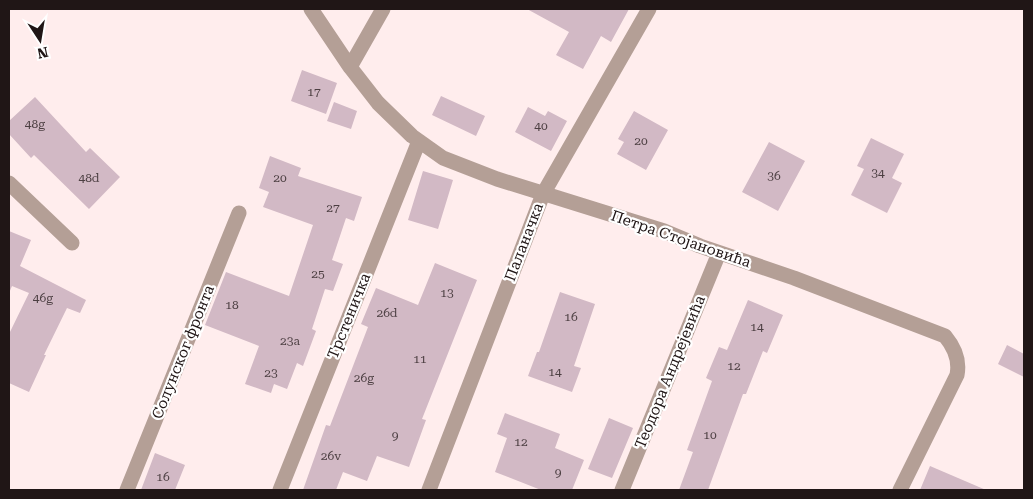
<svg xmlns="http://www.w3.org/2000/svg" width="1033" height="499" viewBox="0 0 1033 499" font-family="'Roboto Serif',serif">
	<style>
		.building { fill: #d2b9c5 }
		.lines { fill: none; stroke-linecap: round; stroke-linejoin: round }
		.street { stroke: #b49f96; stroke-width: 15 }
		.labels { text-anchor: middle; stroke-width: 4.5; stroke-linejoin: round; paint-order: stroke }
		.number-label { font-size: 12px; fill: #4c3f42 }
		.street-label { font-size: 15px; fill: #201616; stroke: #fff }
	</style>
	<rect width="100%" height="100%" fill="#ffeded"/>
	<!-- building -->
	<path class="building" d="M527 9H629L611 42 601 36 583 69 556 55 569 32Z
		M302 70 337 83 326 114 291 101Z
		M441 96 485 116 476 136 432 115Z
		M35 97 86 152 90 148 120 177 89 209 34 155 31 158 9 134V121Z
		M334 102 357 111 351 129 327 121Z
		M528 107 545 116 548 111 567 121 551 151 515 132Z
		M634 111 668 130 646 170 617 154 624 142 618 139Z
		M871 138 904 154 892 178 902 183 887 213 851 195 864 169 857 166Z
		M769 142 805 161 778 211 742 192Z
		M270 156 301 168 298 176 362 197 354 221 346 218 332 260 343 264 333 291 325 289 312 329 316 331 303 366 297 363 287 389 274 384 271 393 245 384 259 346 205 325 226 272 289 296 313 225 263 207 269 192 259 188Z
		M423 171 453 180 438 229 408 220Z
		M9 231 31 240 20 266 86 300 80 313 67 308 44 355H46L29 392 9 383V334L29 293 12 286 9 293Z
		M435 263 477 280 422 419 426 420 409 467 377 456 367 481 343 472 336 490H303L326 425 330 426 368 327 361 324 376 288 418 305Z
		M560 292 595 304 574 366 581 368 572 392 528 376 537 352H539Z
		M748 300 783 315 767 353 763 351 746 394H743L708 490H679L693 452 687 450 712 381 706 378 719 347 727 350Z
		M1007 345 1024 354V377L998 364Z
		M505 413 560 434 555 448 584 460 572 490H541L495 472 507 438 497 434Z
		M609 418 633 428 612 478 588 469Z
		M155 453 185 465 175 490H141Z
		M930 466 986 490H920Z"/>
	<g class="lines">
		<!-- street -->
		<path class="street" d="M311 9 350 67 378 103 412 136 443 158 497 179 664 231 700 246 794 278 945 336C955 348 960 360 957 375L900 490
			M350 67 383 9
			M9 183 72 243
			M127 490 239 213
			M280 490 419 141
			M429 490 543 194 649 9
			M622 490 719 253"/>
	</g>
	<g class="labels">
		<!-- number labels -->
		<g class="number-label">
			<text x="314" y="96">17</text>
			<text x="35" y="128">48g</text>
			<text x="541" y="130">40</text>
			<text x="641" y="145">20</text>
			<text x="878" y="177">34</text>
			<text x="774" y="180">36</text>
			<text x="89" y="182">48d</text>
			<text x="280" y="182">20</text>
			<text x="333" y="212">27</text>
			<text x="318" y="278">25</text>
			<text x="447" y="297">13</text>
			<text x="43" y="302">46g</text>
			<text x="232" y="309">18</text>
			<text x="387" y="317">26d</text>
			<text x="571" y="321">16</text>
			<text x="757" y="331">14</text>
			<text x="290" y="345">23a</text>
			<text x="420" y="363">11</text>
			<text x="734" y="370">12</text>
			<text x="555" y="376">14</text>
			<text x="271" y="377">23</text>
			<text x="364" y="382">26g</text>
			<text x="710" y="439">10</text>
			<text x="395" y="440">9</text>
			<text x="521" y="446">12</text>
			<text x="331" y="460">26v</text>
			<text x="558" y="477">9</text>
			<text x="163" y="481">16</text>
		</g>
		<!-- street labels -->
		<g class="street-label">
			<text transform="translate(681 239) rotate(19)" y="5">Петра Стојановића</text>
			<text transform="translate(524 242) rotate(-69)" y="5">Паланачка</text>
			<text transform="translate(349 316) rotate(-68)" y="5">Трстеничка</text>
			<text transform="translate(183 352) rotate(-68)" y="5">Солунског фронта</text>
			<text transform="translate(670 372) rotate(-68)" y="5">Теодора Андрејевића</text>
		</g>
	</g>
	<!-- border -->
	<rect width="1033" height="499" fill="none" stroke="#201616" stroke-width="20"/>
	<!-- north arrow -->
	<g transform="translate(40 40) rotate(168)" stroke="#ffffff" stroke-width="4" paint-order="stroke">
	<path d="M0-4L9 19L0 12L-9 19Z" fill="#201616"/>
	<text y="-8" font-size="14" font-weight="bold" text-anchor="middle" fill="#201616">N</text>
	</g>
</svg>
